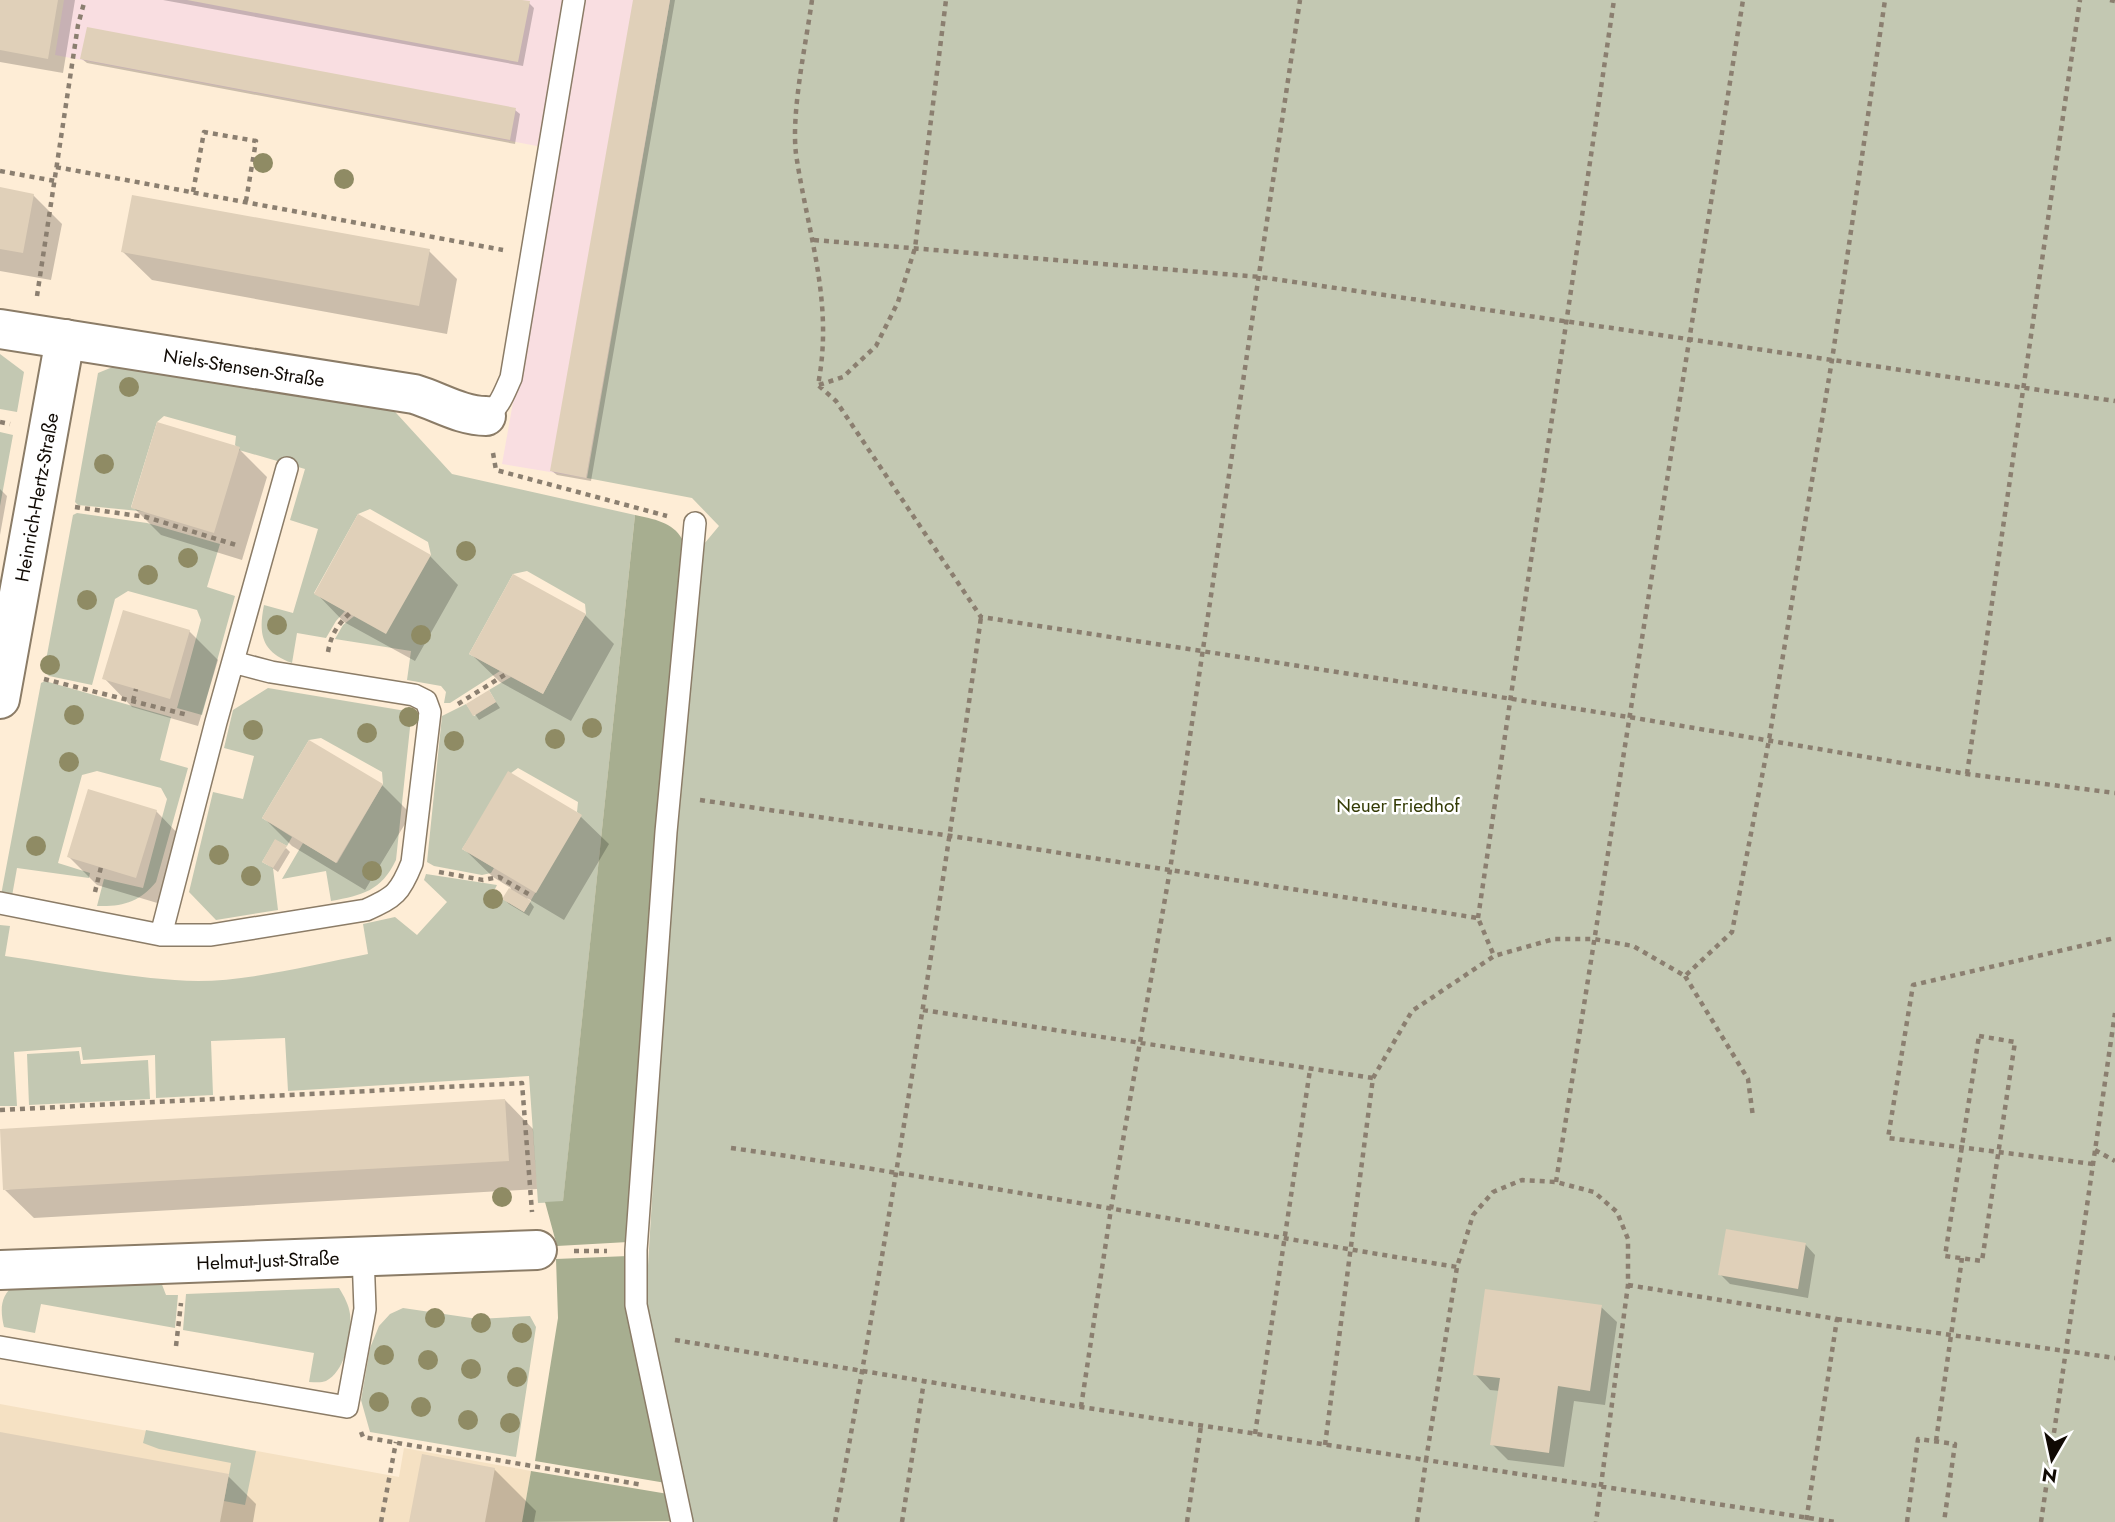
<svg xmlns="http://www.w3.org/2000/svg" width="2115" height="1522" viewBox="0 0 2115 1522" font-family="Jost,sans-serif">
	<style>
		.built { fill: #f5e1c3 }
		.industrial { fill: #f9dee1 }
		.green { fill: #c3c8b2 }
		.forest { fill: #a7ae90 }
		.shadow { fill: #0003 }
		.building { fill: #e0d0b9 }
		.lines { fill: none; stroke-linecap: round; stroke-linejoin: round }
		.service-casing { stroke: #8b7c67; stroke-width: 24 }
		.minor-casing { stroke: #8b7c67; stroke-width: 42 }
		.path { stroke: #8b7f70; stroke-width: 4.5; stroke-dasharray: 5 5; stroke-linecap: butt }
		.service { stroke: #fff; stroke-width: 21 }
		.minor { stroke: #fff; stroke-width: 38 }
		.tree { fill: #8f8b64 }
		.labels { text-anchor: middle; stroke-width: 5; stroke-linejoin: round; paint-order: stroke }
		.street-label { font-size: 19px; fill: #100a04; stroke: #fff }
		.park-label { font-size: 19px; fill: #343b06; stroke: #fff }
	</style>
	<rect width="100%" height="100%" fill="#feedd6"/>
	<!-- built -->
	<path class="built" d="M0 1404 399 1477 404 1448 531 1471 522 1522H0Z"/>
	<!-- industrial -->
	<path class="industrial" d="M64 0H670L586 478 502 464 558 150 55 55Z"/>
	<!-- green -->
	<path class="green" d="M670 0H2115V1522H693L646 1299 674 833 704 544 719 526 692 498 587 478Z
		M0 354 24 372 17 412 0 409Z
		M120 364 387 403 452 474 635 515 563 1202 538 1203 529 1076 288 1091 285 1038 211 1041 213 1095 156 1098 155 1055 83 1060 81 1047 14 1052 17 1106H0V925L10 926 5 956C66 965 137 980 198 981 251 981 315 964 368 954L363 924 395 917 417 935 447 902 424 880 426 874 497 885 493 893 524 912 581 815 577 812 578 802 518 768 511 773 462 849 494 868 491 873 482 875 434 866 427 862 442 716 466 704 474 716 496 702 489 690 511 677 543 694 586 614 585 604 527 571 513 574 469 654 500 671 450 703H444L446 692 441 686 407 680 411 651 335 639 343 625 431 555 428 542 370 509 358 514 314 593 345 611 336 621 326 638 297 633 292 663C262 652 258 635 264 605L293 613 318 529 290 520 305 469 239 450 235 445 236 436 164 416 157 422 131 507 149 512 78 505 75 502 98 373Z
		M0 432 13 435 0 506Z
		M77 513 147 523 220 544 207 587 235 596 202 715 177 708 201 620 197 610 128 591 115 599 92 685 49 676 44 671 73 515Z
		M45 681 171 717 160 760 188 768 156 882C140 902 122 907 97 906L104 879 143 888 167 799 161 788 97 771 82 775 58 863 90 873 89 878 17 868 12 896 1 895 41 683Z
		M268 688 406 711 411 718 396 860C381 891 363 895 331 901L326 871 282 879 303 843 337 863 383 784 382 772 321 738 309 740 262 818 292 837 287 846 275 840 262 862 273 868 278 910 216 920 189 892 213 792 243 799 254 756 224 748 233 710Z
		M79 1051 81 1064 148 1060 150 1099 29 1105 27 1054Z
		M161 1282 166 1295H178L175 1328 41 1304 35 1333 4 1327C0 1310 0 1295 15 1285Z
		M339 1288C344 1296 349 1305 350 1314 352 1334 346 1371 326 1381 321 1383 315 1382 309 1382L314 1353 183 1330 186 1294Z
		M403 1308 478 1319 530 1316 536 1327 516 1457 370 1432 361 1400 370 1348 379 1326 390 1314Z
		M146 1430 256 1451 245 1505 224 1501 231 1463 159 1449 143 1443Z"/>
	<!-- forest -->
	<path class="forest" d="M635 515C653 519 673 522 682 539L657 831 628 1242 557 1246 545 1202 563 1201Z
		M628 1256 666 1483 535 1461 558 1318 556 1259Z
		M531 1471 668 1494 673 1521 522 1522Z"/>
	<!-- shadow -->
	<path class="shadow" d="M0 0H75L63 73 0 62Z
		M163 0H512L529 3 534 8 523 66Z
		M635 0H675L591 481 557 475 552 471Z
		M82 59 515 110 520 114 515 144 87 63Z
		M0 189 33 195 62 224 51 280 0 271Z
		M429 251 457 279 447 334 152 280 123 252Z
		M239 449 267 477 242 560 161 535 133 507Z
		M0 489 7 496 0 535Z
		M430 556 458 585 415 661 344 622 316 593Z
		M514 576 585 615 614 644 571 721 500 682 471 654Z
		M189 631 218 660 198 726 132 707 104 678Z
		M489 692 500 708 479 720 468 704Z
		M382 785 411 814 365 890 292 846 264 818Z
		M156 811 184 840 164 905 97 885 69 857Z
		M580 816 609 844 564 920 527 898 534 907 529 916 509 904 504 899 511 888 493 877 464 849Z
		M286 848 290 852 278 872 264 862Z
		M505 1100 533 1129 537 1189 34 1218 5 1190Z
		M1805 1244 1815 1255 1808 1298 1730 1284 1720 1274Z
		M1601 1307 1617 1322 1605 1405 1574 1401 1564 1467 1508 1460 1492 1444 1500 1391 1490 1390 1475 1374Z
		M0 1433 228 1476 256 1504 253 1522H0Z
		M494 1469 536 1511 534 1522H411Z"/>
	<!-- building -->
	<path class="building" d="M0 0H58L48 59 0 50Z
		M187 0H522L530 1 518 62Z
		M633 0H670L586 478 550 471Z
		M87 27 516 108 510 140 80 59Z
		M0 187 34 194 23 253 0 249Z
		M132 195 430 249 419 306 121 252Z
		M157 422 240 447 214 533 131 508Z
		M358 514 431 555 386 634 314 594Z
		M513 574 586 614 543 694 469 654Z
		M123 610 190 630 170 699 102 679Z
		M489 690 496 702 473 716 466 704Z
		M309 740 383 784 336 863 262 818Z
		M508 771 582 815 536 893 462 849Z
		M88 789 157 810 136 878 67 857Z
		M275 839 287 846 273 868 262 862Z
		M509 888 531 901 524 912 502 899Z
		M505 1099 509 1161 3 1190 0 1129Z
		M1726 1229 1806 1243 1798 1289 1718 1275Z
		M1485 1289 1602 1305 1590 1391 1558 1386 1549 1453 1490 1445 1500 1378 1473 1375Z
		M0 1432 229 1474 220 1522H0Z
		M422 1454 495 1468 485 1522H409Z"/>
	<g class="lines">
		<defs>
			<path id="service" d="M486 416C500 407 504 393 511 378L574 0
				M0 903 161 935H211L366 910C395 897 400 893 412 863L430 712 426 701 414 695 271 672 233 662
				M161 935 216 722 287 468
				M0 1347 347 1407 365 1309 363 1255
				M682 1522 636 1305V1250L666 832 695 523"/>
			<g id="minor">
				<path id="s1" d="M0 329 414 394C438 401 461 416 486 416"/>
				<path id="s2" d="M0 699 65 339"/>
				<path id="s3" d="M0 1270 537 1250"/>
			</g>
		</defs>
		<!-- service casing -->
		<use href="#service" class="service-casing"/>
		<!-- minor casing -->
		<use href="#minor" class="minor-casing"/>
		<!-- path -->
		<path class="path" d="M812 0C806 44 791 111 796 154 808 235 834 302 818 385L836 401 981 617 1629 717 1967 774 2115 793
			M2110 0 2115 1
			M56 167 503 250
			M0 171 55 181
			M193 192 204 132 256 141 246 201
			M814 240 1260 277 2115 401
			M37 296 78 25 84 3
			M819 385 843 377 876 346 898 302 915 248 946 0
			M0 422 10 424
			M493 453 496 470 667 516
			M75 507 146 517 236 545
			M328 652C331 635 337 625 350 613
			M44 679 188 715
			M133 701 136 689
			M458 704 506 674
			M1967 774 2080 0
			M700 800 951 836 1478 918 1494 956
			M439 872 483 880 499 877 532 896
			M95 892 101 867
			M1478 918 1614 0
			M1685 976 1748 1079 1753 1117
			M923 1010 1373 1078
			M1979 1036 2015 1042 1982 1261 1945 1256Z
			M0 1110 522 1083 532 1212
			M731 1148C974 1182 1215 1228 1457 1267
			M2095 1150 2115 1161
			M2093 1164 1888 1138 1913 985 2115 938
			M1556 1182 1743 0
			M574 1251H607
			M1628 1285 1837 1319 1806 1522
			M1837 1319 2115 1358
			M675 1340 1081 1407 1426 1460 1457 1267 1473 1215 1493 1192 1522 1180 1556 1182 1594 1192 1617 1212 1628 1239V1285L1596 1522
			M176 1346 181 1303
			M1081 1407 1111 1209 1170 870 1300 0
			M361 1432 363 1437 643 1485
			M1255 1434 1310 1070
			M1936 1441 1962 1258
			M1325 1445 1373 1078 1412 1011 1494 956 1554 939H1594L1633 946 1685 976 1732 932 1769 740 1832 360 1885 0
			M381 1522 396 1442
			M835 1522C890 1221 939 920 981 617
			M902 1522 924 1381
			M1187 1522 1201 1426
			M1417 1522 1426 1460 1835 1522
			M1907 1522 1918 1439 1955 1444 1944 1522
			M2041 1522 2115 1013"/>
		<!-- service -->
		<use href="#service" class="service"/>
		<!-- minor -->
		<use href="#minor" class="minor"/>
	</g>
	<!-- trees -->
	<g class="tree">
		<circle cx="263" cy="163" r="10"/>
		<circle cx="344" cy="179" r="10"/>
		<circle cx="129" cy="387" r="10"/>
		<circle cx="104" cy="464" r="10"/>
		<circle cx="466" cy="551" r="10"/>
		<circle cx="188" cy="558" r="10"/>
		<circle cx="148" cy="575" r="10"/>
		<circle cx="87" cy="600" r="10"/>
		<circle cx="277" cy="625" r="10"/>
		<circle cx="421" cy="635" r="10"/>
		<circle cx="50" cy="665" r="10"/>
		<circle cx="74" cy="715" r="10"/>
		<circle cx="409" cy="717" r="10"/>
		<circle cx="592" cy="728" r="10"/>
		<circle cx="253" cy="730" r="10"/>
		<circle cx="367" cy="733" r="10"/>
		<circle cx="555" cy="739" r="10"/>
		<circle cx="454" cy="741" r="10"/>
		<circle cx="69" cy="762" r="10"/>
		<circle cx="36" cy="846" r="10"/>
		<circle cx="219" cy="855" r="10"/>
		<circle cx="372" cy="871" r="10"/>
		<circle cx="251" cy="876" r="10"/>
		<circle cx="493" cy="899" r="10"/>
		<circle cx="502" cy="1197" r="10"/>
		<circle cx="435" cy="1318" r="10"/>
		<circle cx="481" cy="1323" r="10"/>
		<circle cx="522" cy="1333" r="10"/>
		<circle cx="384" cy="1355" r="10"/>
		<circle cx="428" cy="1360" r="10"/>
		<circle cx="471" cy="1369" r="10"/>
		<circle cx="517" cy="1377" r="10"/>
		<circle cx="379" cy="1402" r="10"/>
		<circle cx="421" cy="1407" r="10"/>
		<circle cx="468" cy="1420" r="10"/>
		<circle cx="510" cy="1423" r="10"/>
	</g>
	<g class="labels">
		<!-- street labels -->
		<g class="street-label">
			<text dy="7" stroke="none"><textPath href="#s1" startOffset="247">Niels-Stensen-Straße</textPath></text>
			<text dy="7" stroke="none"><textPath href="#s2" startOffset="205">Heinrich-Hertz-Straße</textPath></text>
			<text dy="7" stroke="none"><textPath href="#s3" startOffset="268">Helmut-Just-Straße</textPath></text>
		</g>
		<!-- park labels -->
		<g class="park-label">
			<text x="1398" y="812">Neuer Friedhof</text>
		</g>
	</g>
	<!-- north arrow -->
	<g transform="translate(2052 1459) rotate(189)" stroke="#ffffff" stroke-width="5" paint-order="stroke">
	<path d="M0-5L12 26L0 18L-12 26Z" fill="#100a04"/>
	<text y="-10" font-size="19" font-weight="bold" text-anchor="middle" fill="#100a04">N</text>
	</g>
</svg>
